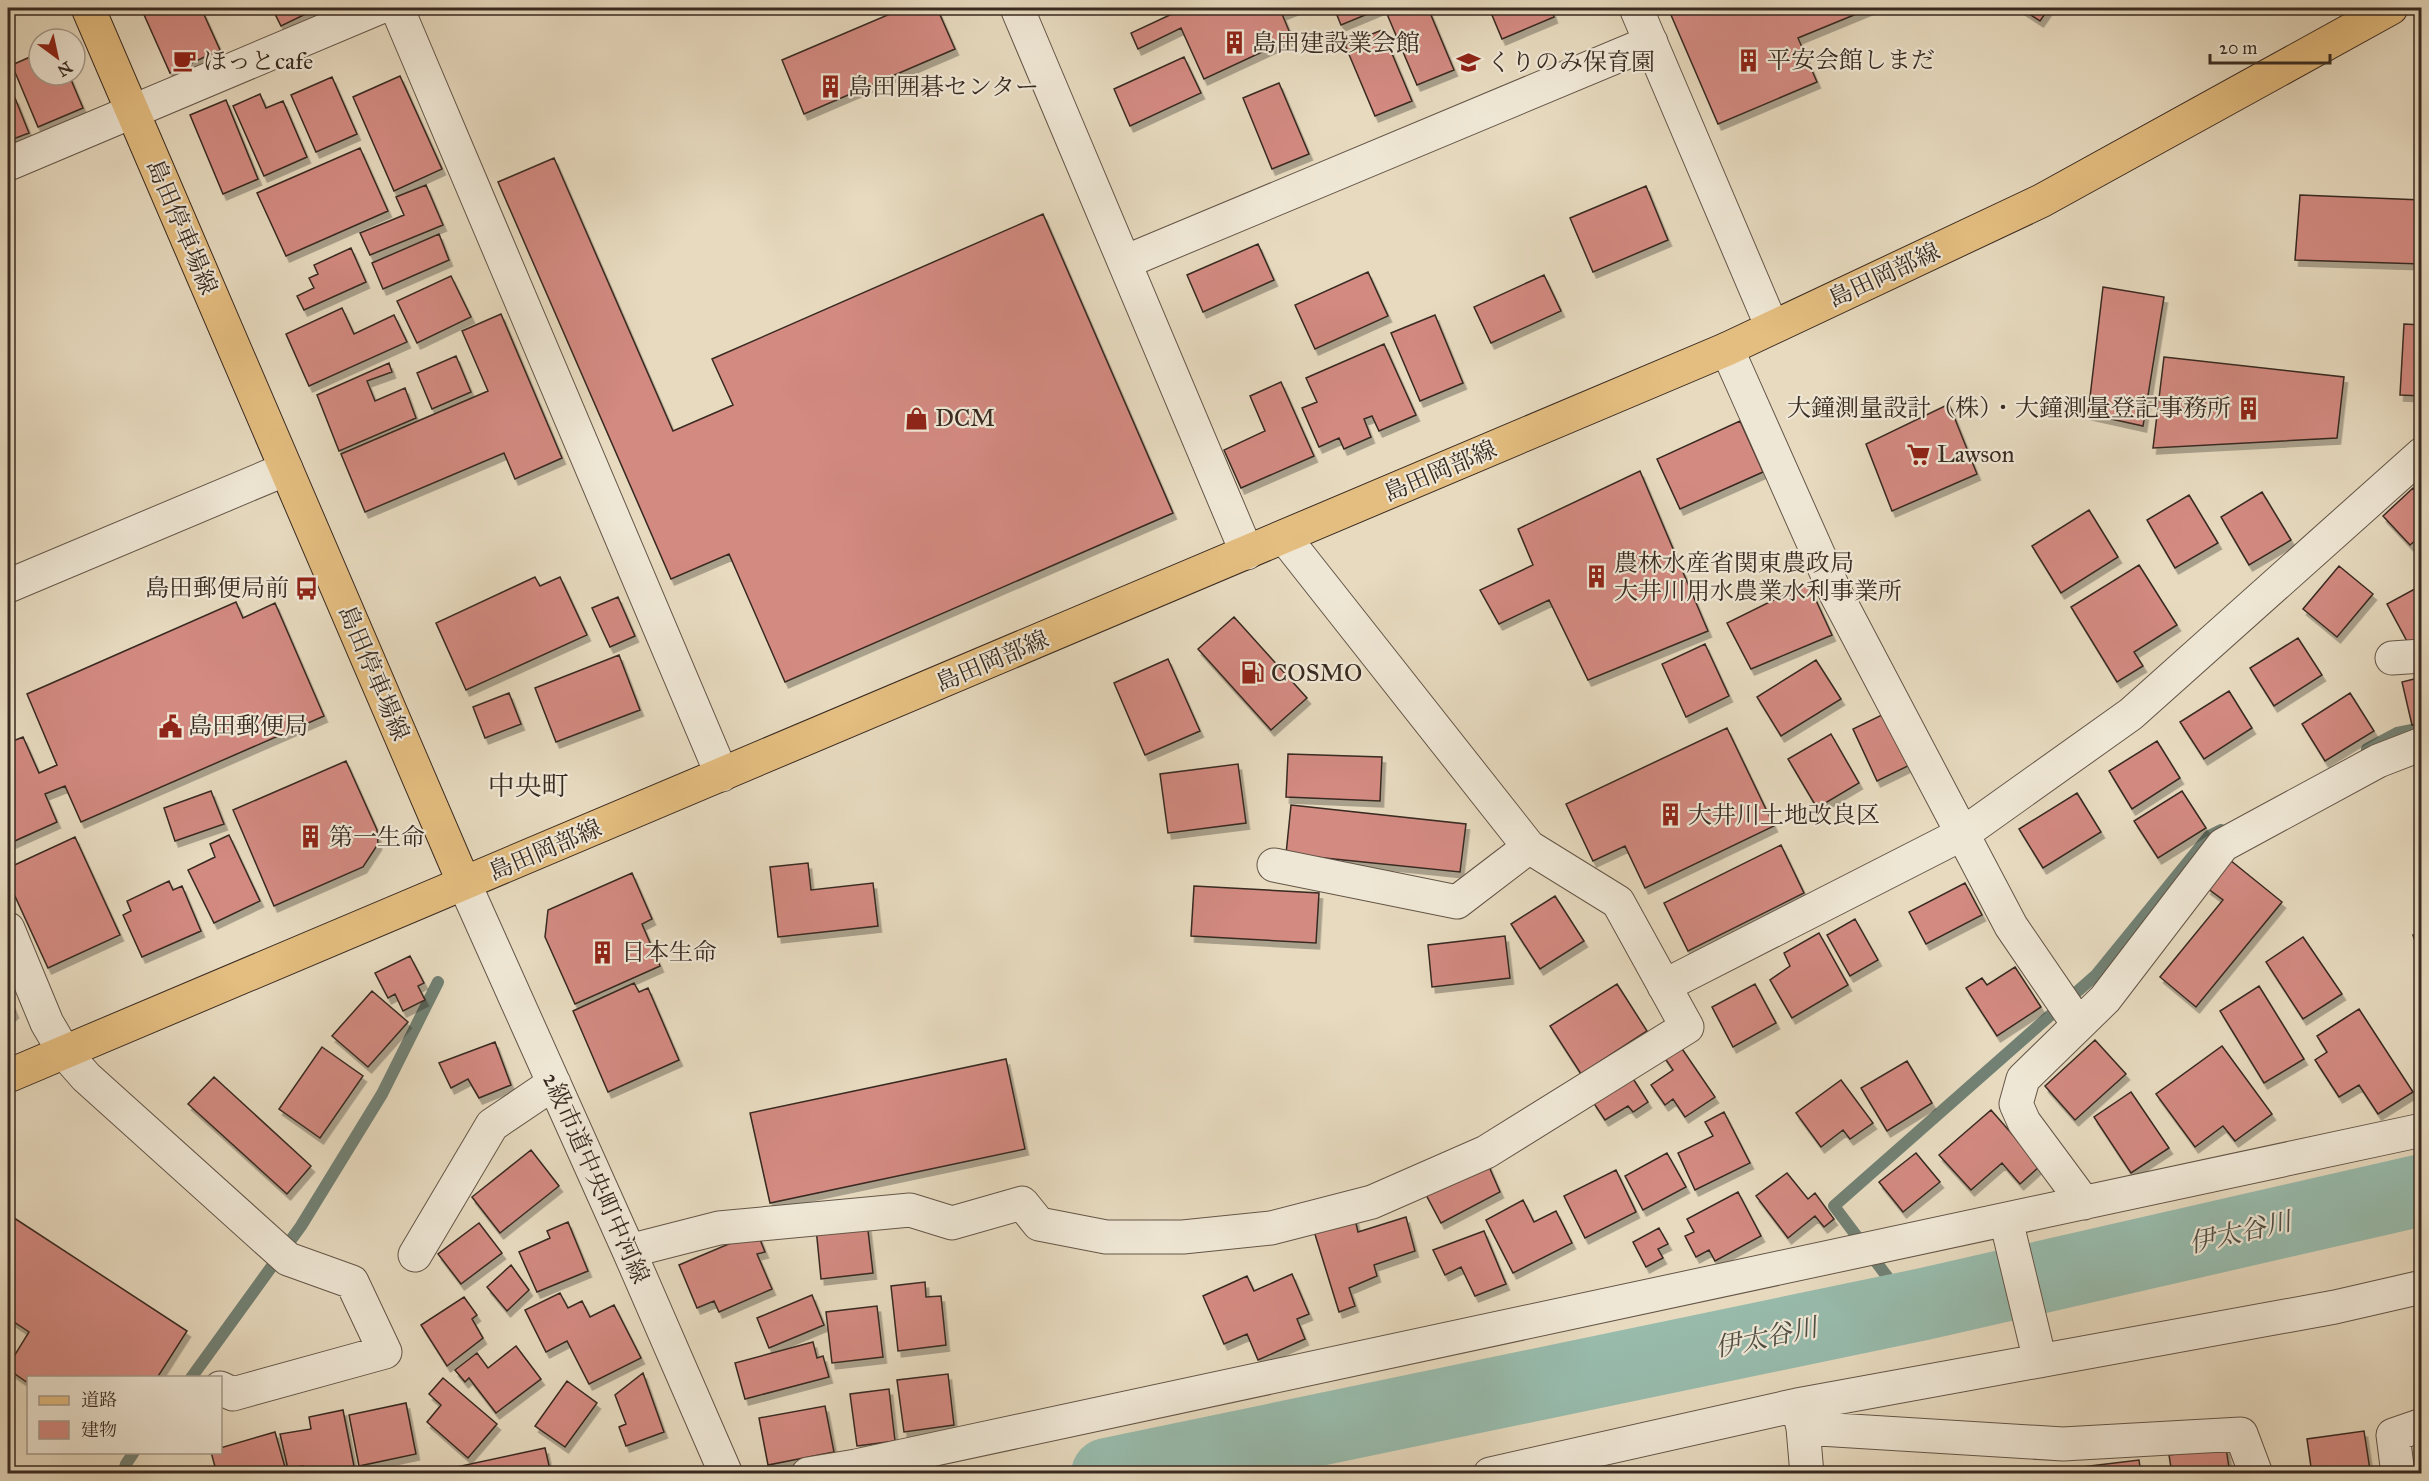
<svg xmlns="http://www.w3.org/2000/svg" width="2429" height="1481" viewBox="0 0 2429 1481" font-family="'IM FELL Great Primer','Noto Serif JP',serif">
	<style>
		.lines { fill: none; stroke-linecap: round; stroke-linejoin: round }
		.stream { stroke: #728174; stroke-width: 12 }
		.river { stroke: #98bbac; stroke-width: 72 }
		.building { fill: #d38a81; stroke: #382a21; stroke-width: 1.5; filter: url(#shadow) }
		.minor-casing { stroke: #645648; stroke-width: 35 }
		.major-casing { stroke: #382a21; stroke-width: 35 }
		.minor { stroke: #efe7d5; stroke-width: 33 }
		.major { stroke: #e4bd80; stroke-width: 33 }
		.labels { text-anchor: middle; stroke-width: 4.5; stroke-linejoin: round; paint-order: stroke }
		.poi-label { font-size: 24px; fill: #382a21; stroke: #efe7d5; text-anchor: start }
		.street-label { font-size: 24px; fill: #382a21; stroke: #efe7d5 }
		.water-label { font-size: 26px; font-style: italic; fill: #504e44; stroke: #efe7d5 }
		.quarter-label { font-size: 27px; fill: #382a21; stroke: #efe7d5 }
	</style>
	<defs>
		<filter id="shadow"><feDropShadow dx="3.5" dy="6" stdDeviation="0" flood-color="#0004"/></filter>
	</defs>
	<rect width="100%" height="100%" fill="#e7dabf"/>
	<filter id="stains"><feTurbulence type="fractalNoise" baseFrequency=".00333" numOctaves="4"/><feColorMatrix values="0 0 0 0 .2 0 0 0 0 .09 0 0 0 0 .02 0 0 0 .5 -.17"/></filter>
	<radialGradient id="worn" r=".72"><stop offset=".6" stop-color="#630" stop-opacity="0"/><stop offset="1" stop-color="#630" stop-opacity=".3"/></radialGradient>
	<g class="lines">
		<!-- stream -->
		<path class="stream" d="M2367 749 2397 733 2422 728
			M1910 1307 1834 1206 2096 975 2209 836 2221 830
			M191 1378 301 1226 382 1094 438 982
			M123 1474 126 1464 134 1452"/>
		<!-- river -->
		<path class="river" d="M1107 1474 1924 1304 2422 1190"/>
	</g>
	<!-- building -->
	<path class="building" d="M141 8H178L179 11 187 8H201L220 50 170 73Z
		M272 8H315L316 9 281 26Z
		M904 8H937L955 49 804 114 782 60Z
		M1172 8H1297L1282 14 1292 38 1204 79 1181 28 1138 49 1131 33 1174 13Z
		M1334 8H1382L1341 25Z
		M1404 8H1428L1454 70 1417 85 1387 14Z
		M1489 8H1551L1554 17 1502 39Z
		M1668 8H1871L1798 38 1817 82 1718 124Z
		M2020 8H2049L2040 21Z
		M1382 30 1412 101 1375 116 1345 45Z
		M39 53V75H69L83 108 38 127 12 65Z
		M1184 57 1201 93 1130 126 1114 89Z
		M400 76 442 169 394 191 353 97Z
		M332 77 357 134 316 152 291 95Z
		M1279 83 1309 154 1272 169 1243 98Z
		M260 94 266 108 283 101 307 157 264 176 233 106Z
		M15 98 29 133 8 141V101Z
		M226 100 258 179 223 194 190 115Z
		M360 148 388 211 286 256 257 193Z
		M554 158 673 431 733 405 712 359 1043 214 1173 513 785 682 729 554 671 579 498 182Z
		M426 185 443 225 370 255 360 233 404 215 396 197Z
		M1646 186 1668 240 1593 272 1570 218Z
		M2300 195 2422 200V264L2295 260Z
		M439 234 449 260 383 289 372 263Z
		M1258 244 1274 280 1203 312 1187 275Z
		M351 248 366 282 304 310 297 296 314 288 309 278 318 274 314 265Z
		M1368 272 1388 316 1315 349 1295 305Z
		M1544 275 1561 311 1491 343 1474 307Z
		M451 276 471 317 417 343 397 301Z
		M2103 287 2164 297 2143 426 2088 414Z
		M342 308 354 334 394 315 407 342 309 386 286 334Z
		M501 314 562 458 515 479 504 453 365 512 341 454 488 391 462 331Z
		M1435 315 1463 383 1420 401 1391 333Z
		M2404 324 2422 325V396L2400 395Z
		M1384 344 1416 415 1379 431 1372 416 1364 419 1371 437 1344 449 1339 438 1319 447 1302 408 1317 402 1306 378Z
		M456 356 471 392 432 409 417 373Z
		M2164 357 2344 377 2337 438 2153 448Z
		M389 363 392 372 367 381 375 401 405 388 416 418 339 451 317 395Z
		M1281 382 1314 456 1241 488 1224 450 1265 431 1250 396Z
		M1949 404 1977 474 1892 511 1866 444Z
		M1740 421 1763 472 1680 509 1657 459Z
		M1640 471 1708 631 1588 680 1549 600 1499 624 1480 590 1533 565 1518 529Z
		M2413 488 2422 498V535L2410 545 2383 516Z
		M2262 492 2291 540 2249 565 2221 517Z
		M2189 495 2218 543 2175 568 2147 520Z
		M2089 510 2118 557 2061 593 2032 546Z
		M2139 565 2177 625 2134 652 2143 666 2117 682 2071 607Z
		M2339 566 2373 594 2337 637 2303 609Z
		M535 577 540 586 560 577 587 635 466 690 436 623Z
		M1808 583 1832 635 1751 669 1727 623Z
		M2422 585V636L2408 643 2387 604Z
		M618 597 635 636 610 647 592 608Z
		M236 602 243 618 275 603 324 716 81 822 65 786 45 794 57 822 8 844V743L23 737 39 773 57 765 27 694Z
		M1234 617 1307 698 1271 730 1198 649Z
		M2298 638 2322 675 2274 706 2250 668Z
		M1705 644 1729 696 1686 717 1662 664Z
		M619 655 640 710 556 742 535 688Z
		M1168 659 1200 731 1145 755 1114 683Z
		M1816 660 1841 699 1781 736 1757 697Z
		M2422 677V723L2412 725 2402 682Z
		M2229 691 2252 728 2204 759 2180 722Z
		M509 693 521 724 485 738 473 707Z
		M2350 693 2374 731 2325 761 2302 724Z
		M1888 712 1912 764 1877 781 1853 729Z
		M1727 728 1774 826 1645 888 1625 846 1593 861 1566 804Z
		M1831 734 1859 783 1817 808 1788 759Z
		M2157 741 2180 778 2132 809 2109 771Z
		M1288 754 1382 757 1380 801 1286 797Z
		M346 761 377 830 378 844 363 867 274 906 233 810Z
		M1238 764 1246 823 1168 833 1160 774Z
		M211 791 224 824 175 841 164 808Z
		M2182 791 2206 828 2158 858 2134 821Z
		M2077 793 2101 832 2043 868 2019 829Z
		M1291 805 1466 824 1460 872 1286 854Z
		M229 835 260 901 214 923 188 870 215 857 210 844Z
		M75 837 120 935 48 968 8 881V868Z
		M1781 845 1804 893 1688 951 1664 903Z
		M2230 860 2282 902 2196 1007 2160 977 2223 900 2207 888Z
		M808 863 811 890 873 883 878 926 778 937 770 867Z
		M632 873 652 919 642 924 660 966 575 1004 545 937 548 910Z
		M169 881 173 890 182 886 201 931 142 957 123 915 131 911 127 901Z
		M1965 883 1982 915 1926 944 1909 912Z
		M1194 886 1319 893 1316 943 1191 936Z
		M1555 896 1584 941 1540 969 1511 924Z
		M1855 919 1878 960 1850 976 1827 935Z
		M1819 933 1848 985 1792 1018 1770 980 1790 966 1784 953Z
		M2422 933V963L2413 935Z
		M1505 936 1510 978 1432 987 1428 945Z
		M2303 937 2342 994 2303 1019 2266 962Z
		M410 956 424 983 418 986 425 1000 403 1011 395 994 388 998 375 973Z
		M2015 967 2041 1007 1997 1036 1966 988 1982 978 1987 985Z
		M634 983 639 992 648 988 679 1060 608 1092 573 1011Z
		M1617 984 1647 1031 1581 1074 1550 1026Z
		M1755 984 1776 1023 1733 1047 1712 1007Z
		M2259 986 2304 1059 2264 1083 2220 1011Z
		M372 991 408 1022 368 1067 332 1036Z
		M8 994 15 1012 8 1018Z
		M2359 1009 2413 1092 2378 1114 2359 1085 2339 1097 2315 1060 2327 1052 2317 1036Z
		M1676 1040 1715 1097 1685 1117 1673 1099 1665 1105 1651 1085 1673 1070 1660 1051Z
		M2095 1040 2126 1074 2075 1120 2045 1086Z
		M495 1042 511 1085 479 1098 468 1079 451 1088 439 1063Z
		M2222 1046 2272 1114 2235 1141 2223 1126 2195 1147 2156 1094Z
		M322 1047 363 1076 320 1138 279 1109Z
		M1006 1059 1025 1149 770 1203 750 1113Z
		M1907 1061 1932 1103 1887 1131 1861 1088Z
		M214 1077 311 1166 287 1194 188 1104Z
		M1632 1077 1648 1102 1633 1112 1628 1106 1605 1120 1593 1102Z
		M1841 1080 1873 1123 1850 1139 1843 1130 1821 1147 1796 1113Z
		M2131 1092 2169 1148 2131 1173 2094 1117Z
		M1991 1110 2040 1166 2020 1184 2002 1163 1971 1190 1939 1155Z
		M1724 1112 1750 1163 1695 1190 1678 1153 1713 1136 1705 1122Z
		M531 1150 559 1186 500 1233 472 1197Z
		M1667 1153 1686 1187 1643 1210 1625 1176Z
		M1916 1153 1940 1182 1903 1212 1879 1182Z
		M1487 1162 1500 1192 1441 1223 1424 1191Z
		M1616 1170 1636 1212 1585 1238 1564 1196Z
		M1787 1173 1808 1199 1815 1193 1834 1219 1824 1227 1815 1216 1788 1238 1756 1196Z
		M1738 1192 1761 1236 1715 1261 1709 1250 1696 1257 1685 1236 1694 1232 1687 1219Z
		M1523 1200 1534 1222 1556 1211 1572 1243 1513 1273 1486 1220Z
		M8 1214 187 1331 157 1378H28V1383L8 1369V1366L29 1332 8 1318Z
		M1354 1215 1358 1232 1406 1217 1415 1251 1374 1265 1377 1276 1349 1288 1355 1306 1339 1312 1313 1228Z
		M568 1222 588 1271 537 1292 519 1252 550 1238 547 1231Z
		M867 1222 873 1273 821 1279 816 1228Z
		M479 1223 502 1253 461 1284 438 1254Z
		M1659 1228 1668 1244 1658 1249 1663 1258 1646 1267 1633 1242Z
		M1484 1231 1506 1284 1475 1296 1461 1267 1445 1275 1433 1250Z
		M757 1232 765 1252 757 1254 772 1289 719 1312 714 1301 697 1308 679 1265Z
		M511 1265 529 1290 507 1311 487 1287Z
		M1292 1274 1309 1314 1297 1319 1305 1339 1258 1360 1247 1334 1224 1344 1203 1296 1247 1276 1254 1291Z
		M925 1282 926 1297 941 1296 946 1345 898 1351 891 1286Z
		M560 1293 568 1308 582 1301 590 1317 614 1305 641 1358 589 1384 567 1341 546 1352 525 1310Z
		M812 1295 824 1325 769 1348 757 1318Z
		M464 1297 477 1315 472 1319 483 1338 447 1366 421 1325Z
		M877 1306 883 1357 832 1363 826 1312Z
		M813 1342 817 1358 823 1356 829 1377 745 1399 735 1363Z
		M516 1346 541 1379 496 1413 469 1378 465 1382 455 1370 477 1353 488 1368Z
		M643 1373 664 1432 626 1446 619 1427 626 1424 615 1395Z
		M948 1374 954 1425 904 1432 897 1380Z
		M443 1378 497 1424 468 1458 427 1422 441 1405 429 1394Z
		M567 1381 597 1403 565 1447 535 1426Z
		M889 1389 895 1441 857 1446 850 1394Z
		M406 1403 416 1454 359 1466 349 1415Z
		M825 1406 834 1452 768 1465 759 1418Z
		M343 1410 354 1466 334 1470 335 1474H304L303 1466 288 1469 280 1434 311 1429 309 1417Z
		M2364 1431 2370 1470 2346 1474H2312L2307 1439Z
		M275 1432 287 1474H217L211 1452H220V1448Z
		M545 1448 551 1474H448L447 1469Z
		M2226 1448 2230 1474H2172L2169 1455Z
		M2139 1460 2141 1474H2083L2082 1467Z"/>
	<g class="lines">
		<defs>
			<path id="minor" d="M397 8 722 775
				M1017 8 1247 553
				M1636 8 1772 327
				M8 164 378 8
				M1125 262 1651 42
				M1727 349 1836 594 2011 926 2078 1024
				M8 586 286 469
				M2392 658 2422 656
				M1274 865 1457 902 1529 847
				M464 883 629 1251 726 1474
				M8 929 47 1023 64 1052 86 1077 288 1259 352 1282 385 1352 233 1394 220 1388
				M1664 986 1964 833 2131 714 2422 454
				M2084 1203 2024 1122 2016 1104 2023 1079 2105 999 2223 845 2378 761 2422 744
				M2006 1220 2040 1361
				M629 1251 719 1228 910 1210 952 1223 1022 1203 1039 1224 1106 1237H1183L1271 1228 1372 1202 1486 1152 1687 1027 1618 902 1529 847 1285 538
				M415 1255 492 1125 554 1083
				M1798 1407 1803 1428 1807 1474
				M1803 1428 2063 1444 2241 1434 2256 1474
				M808 1474 856 1466 2422 1130
				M1490 1474 1797 1405 2335 1307 2422 1287
				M2398 1474 2393 1435 2422 1425"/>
			<path id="major" d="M88 8 464 883
				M8 1076 1727 349 2041 201 2391 8"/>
		</defs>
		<!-- minor casing -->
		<use href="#minor" class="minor-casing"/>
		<!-- major casing -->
		<use href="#major" class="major-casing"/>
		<!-- minor -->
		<use href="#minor" class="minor"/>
		<!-- major -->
		<use href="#major" class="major"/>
	</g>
	<!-- icons -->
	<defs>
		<symbol id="building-bare" viewBox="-9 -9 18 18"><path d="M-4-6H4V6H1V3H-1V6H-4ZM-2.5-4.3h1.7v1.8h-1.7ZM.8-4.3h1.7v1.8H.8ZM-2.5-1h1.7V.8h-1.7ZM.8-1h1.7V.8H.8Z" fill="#8f2418" stroke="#efe7d5" stroke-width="2.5" paint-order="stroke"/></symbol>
		<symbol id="cafe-bare" viewBox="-9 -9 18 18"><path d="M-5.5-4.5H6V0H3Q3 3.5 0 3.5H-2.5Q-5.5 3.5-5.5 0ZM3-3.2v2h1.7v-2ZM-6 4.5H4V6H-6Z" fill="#8f2418" stroke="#efe7d5" stroke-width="2.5" paint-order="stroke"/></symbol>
		<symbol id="school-bare" viewBox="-9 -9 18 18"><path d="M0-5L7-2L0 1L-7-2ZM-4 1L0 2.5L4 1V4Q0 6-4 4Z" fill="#8f2418" stroke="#efe7d5" stroke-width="2.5" paint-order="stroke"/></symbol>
		<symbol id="shop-bare" viewBox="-9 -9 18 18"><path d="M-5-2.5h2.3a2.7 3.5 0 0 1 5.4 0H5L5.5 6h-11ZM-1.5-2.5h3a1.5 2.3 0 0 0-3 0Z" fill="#8f2418" stroke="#efe7d5" stroke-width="2.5" paint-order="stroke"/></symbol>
		<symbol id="supermarket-bare" viewBox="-9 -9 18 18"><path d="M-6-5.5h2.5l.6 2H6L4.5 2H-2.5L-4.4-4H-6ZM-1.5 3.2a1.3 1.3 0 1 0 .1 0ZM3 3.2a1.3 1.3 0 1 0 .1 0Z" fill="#8f2418" stroke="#efe7d5" stroke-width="2.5" paint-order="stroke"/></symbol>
		<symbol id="bus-bare" viewBox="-9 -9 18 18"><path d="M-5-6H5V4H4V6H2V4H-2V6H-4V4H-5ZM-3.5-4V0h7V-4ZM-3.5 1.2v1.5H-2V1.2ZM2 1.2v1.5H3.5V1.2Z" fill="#8f2418" stroke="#efe7d5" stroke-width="2.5" paint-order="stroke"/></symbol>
		<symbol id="fuel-bare" viewBox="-9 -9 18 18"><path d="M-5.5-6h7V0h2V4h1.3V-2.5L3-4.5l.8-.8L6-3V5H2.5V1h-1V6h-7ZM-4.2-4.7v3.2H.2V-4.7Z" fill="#8f2418" stroke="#efe7d5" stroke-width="2.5" paint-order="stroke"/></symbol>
		<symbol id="civic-bare" viewBox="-9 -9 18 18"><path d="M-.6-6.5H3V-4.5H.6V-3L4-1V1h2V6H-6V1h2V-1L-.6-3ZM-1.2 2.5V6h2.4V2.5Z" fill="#8f2418" stroke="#efe7d5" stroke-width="2.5" paint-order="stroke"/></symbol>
	</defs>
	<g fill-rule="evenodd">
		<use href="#building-bare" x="1218" y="26" width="33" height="33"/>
		<use href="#building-bare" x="1732" y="44" width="33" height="33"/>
		<use href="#cafe-bare" x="168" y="44" width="33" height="33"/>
		<use href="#school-bare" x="1452" y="46" width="33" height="33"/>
		<use href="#building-bare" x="814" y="70" width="33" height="33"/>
		<use href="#building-bare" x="2232" y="392" width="33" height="33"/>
		<use href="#shop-bare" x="900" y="402" width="33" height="33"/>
		<use href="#supermarket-bare" x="1902" y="438" width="33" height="33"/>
		<use href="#building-bare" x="1580" y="560" width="33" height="33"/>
		<use href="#bus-bare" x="290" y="572" width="33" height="33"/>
		<use href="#fuel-bare" x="1236" y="656" width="33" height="33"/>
		<use href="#civic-bare" x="154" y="710" width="33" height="33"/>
		<use href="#building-bare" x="1654" y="798" width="33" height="33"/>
		<use href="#building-bare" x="294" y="820" width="33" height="33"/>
		<use href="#building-bare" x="586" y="936" width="33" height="33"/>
	</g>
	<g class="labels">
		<!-- poi labels -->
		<g class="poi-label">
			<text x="1252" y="51">島田建設業会館</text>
			<text x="1767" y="68">平安会館しまだ</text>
			<text x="203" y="69">ほっとcafe</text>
			<text x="1487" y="70">くりのみ保育園</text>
			<text x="848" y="95">島田囲碁センター</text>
			<text x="2231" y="416" text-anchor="end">大鐘測量設計（株）・大鐘測量登記事務所</text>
			<text x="935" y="426">DCM</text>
			<text x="1937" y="462">Lawson</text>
			<text x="1614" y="571">農林水産省関東農政局<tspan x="1614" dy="28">大井川用水農業水利事業所</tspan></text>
			<text x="289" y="596" text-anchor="end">島田郵便局前</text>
			<text x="1271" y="681">COSMO</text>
			<text x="188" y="734">島田郵便局</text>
			<text x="1688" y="823">大井川土地改良区</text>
			<text x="329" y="845">第一生命</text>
			<text x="621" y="960">日本生命</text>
		</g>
		<!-- street labels -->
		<g class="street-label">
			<text transform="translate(182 227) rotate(67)" y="8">島田停車場線</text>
			<text transform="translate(1884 275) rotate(-25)" y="8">島田岡部線</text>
			<text transform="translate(1440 471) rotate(-23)" y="8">島田岡部線</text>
			<text transform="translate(992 661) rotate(-23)" y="8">島田岡部線</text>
			<text transform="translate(374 673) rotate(67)" y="8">島田停車場線</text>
			<text transform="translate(545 850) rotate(-23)" y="8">島田岡部線</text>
			<text transform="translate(596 1178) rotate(66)" y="8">2級市道中央町中河線</text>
		</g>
		<!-- water labels -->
		<g class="water-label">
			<text transform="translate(2240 1232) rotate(-13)" y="9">伊太谷川</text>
			<text transform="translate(1766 1337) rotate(-12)" y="9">伊太谷川</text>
		</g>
		<!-- quarter labels -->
		<g class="quarter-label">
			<text x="528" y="795">中央町</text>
		</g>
	</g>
	<!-- margin -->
	<rect width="2429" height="1481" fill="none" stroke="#e7dabf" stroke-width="30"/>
	<rect x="9" y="9" width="2411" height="1463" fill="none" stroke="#382a21" stroke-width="3"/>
	<rect x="15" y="15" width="2399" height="1451" fill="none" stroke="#382a21" stroke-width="1.5"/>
	<!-- legend -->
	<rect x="27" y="1376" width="195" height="78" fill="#efe7d5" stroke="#a69b8d" stroke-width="1.5"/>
	<rect x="39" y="1396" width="30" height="9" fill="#e4bd80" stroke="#a69b8d" stroke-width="1.5"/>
	<text x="81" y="1406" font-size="18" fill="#382a21">道路</text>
	<rect x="39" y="1421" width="30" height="18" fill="#d38a81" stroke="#a69b8d" stroke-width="1.5"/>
	<text x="81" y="1436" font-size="18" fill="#382a21">建物</text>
	<!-- north arrow -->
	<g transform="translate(57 57) rotate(147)"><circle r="28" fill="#efe7d5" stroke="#a69b8d" stroke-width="1.5"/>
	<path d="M0-4.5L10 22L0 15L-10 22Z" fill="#8f2418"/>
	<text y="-9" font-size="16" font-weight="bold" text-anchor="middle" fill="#382a21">N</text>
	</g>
	<!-- scale -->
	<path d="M2210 54v9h120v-9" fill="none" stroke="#382a21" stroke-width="3"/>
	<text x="2219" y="54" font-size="18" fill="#382a21" stroke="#efe7d5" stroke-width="4.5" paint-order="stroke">20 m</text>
	<rect width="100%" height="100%" filter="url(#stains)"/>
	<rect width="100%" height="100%" fill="url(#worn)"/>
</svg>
